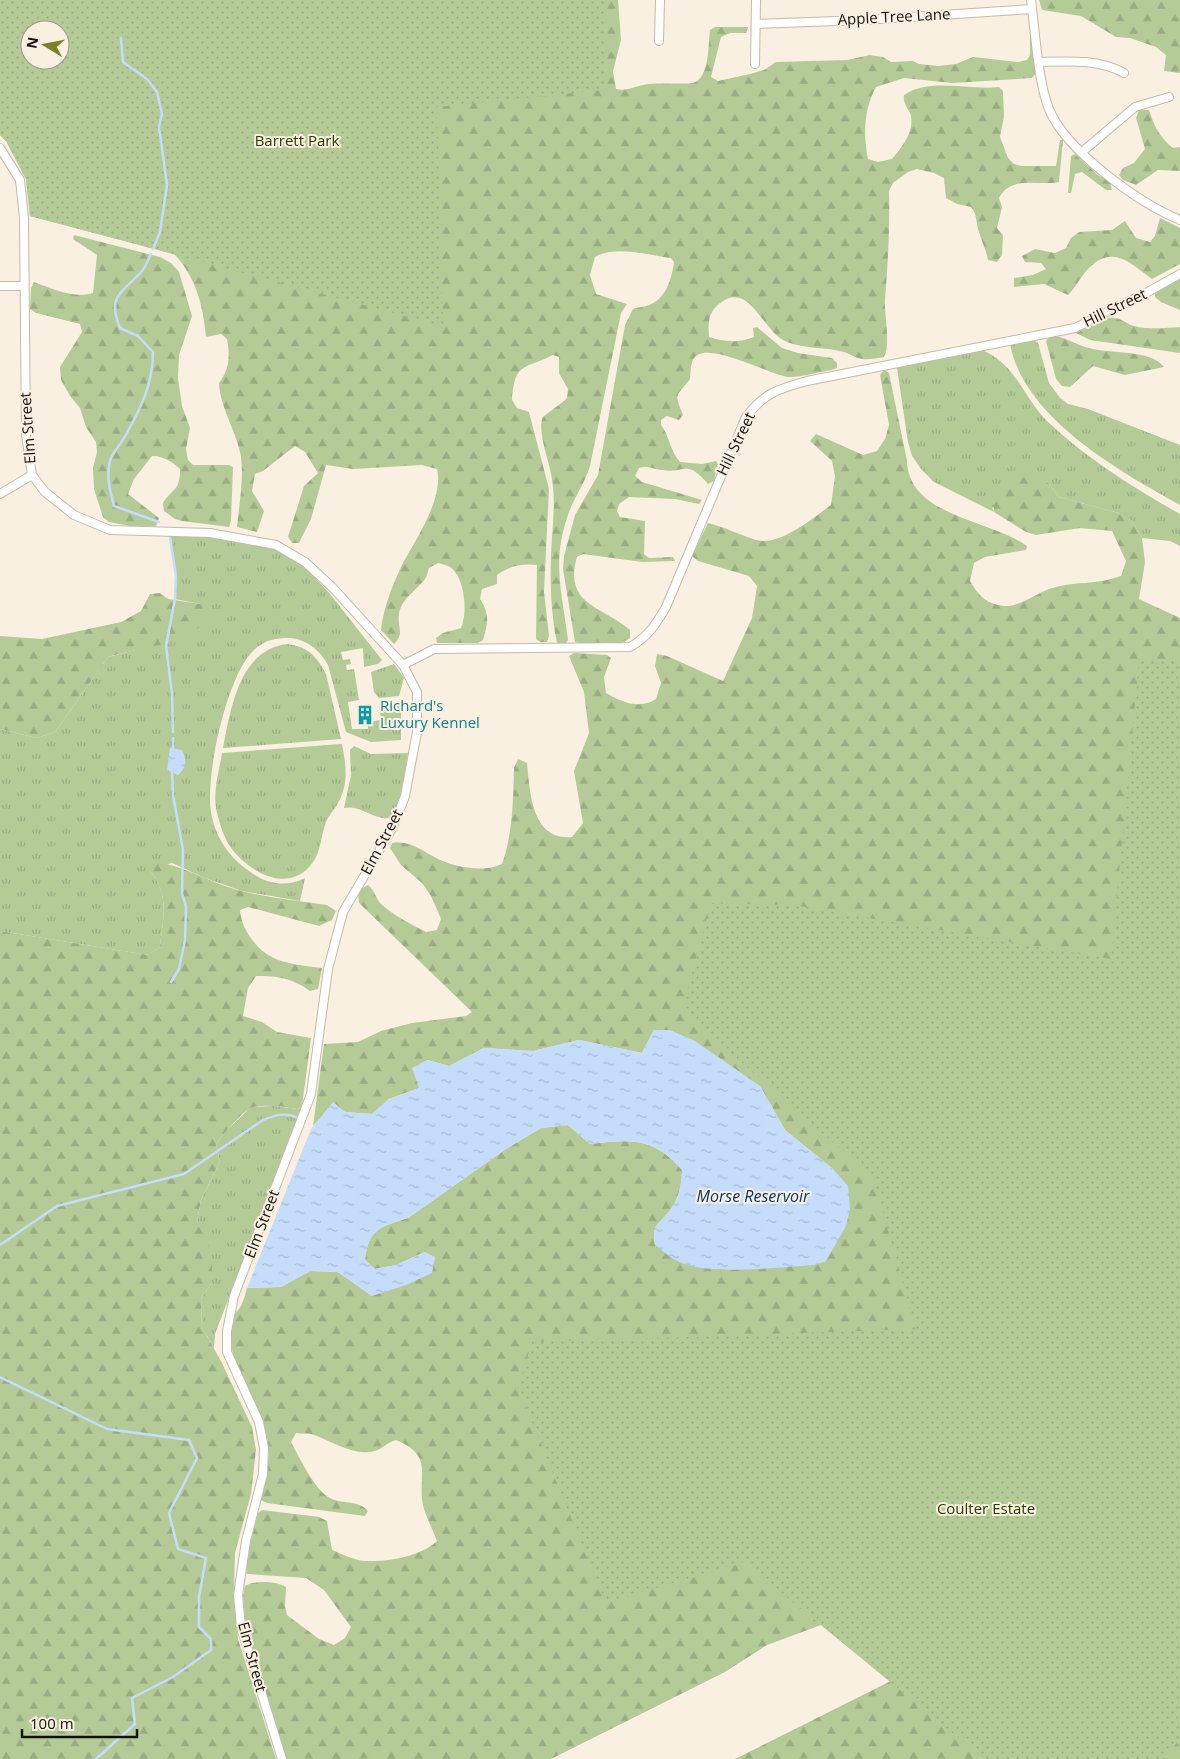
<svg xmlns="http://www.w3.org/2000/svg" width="1180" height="1759" viewBox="0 0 1180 1759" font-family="'Open Sans',sans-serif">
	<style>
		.grass { fill: url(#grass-tufts) }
		.forest { fill: url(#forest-firs); fill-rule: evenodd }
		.park { fill: url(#park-dots); fill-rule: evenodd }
		.water { fill: url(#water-ripples) }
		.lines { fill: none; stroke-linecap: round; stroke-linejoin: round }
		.stream { stroke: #c5dcfa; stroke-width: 2.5 }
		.minor-casing { stroke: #c3baab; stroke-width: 10 }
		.minor { stroke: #fff; stroke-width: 8 }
		.labels { text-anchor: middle; stroke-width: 4; stroke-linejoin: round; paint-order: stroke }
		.street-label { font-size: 15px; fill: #14100b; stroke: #faf0e1 }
		.park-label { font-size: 15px; fill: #283c00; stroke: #faf0e1 }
		.culture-label { font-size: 15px; fill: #0d838f; stroke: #faf0e1; text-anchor: start }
		.water-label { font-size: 16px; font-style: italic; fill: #02356d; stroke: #faf0e1 }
	</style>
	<defs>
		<pattern id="grass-tufts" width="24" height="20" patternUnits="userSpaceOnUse" patternTransform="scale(1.25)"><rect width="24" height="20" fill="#b4cb98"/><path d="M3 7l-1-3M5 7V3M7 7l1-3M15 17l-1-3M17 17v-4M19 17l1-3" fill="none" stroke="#9aad82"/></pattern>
		<pattern id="forest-firs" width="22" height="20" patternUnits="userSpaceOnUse" patternTransform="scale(1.25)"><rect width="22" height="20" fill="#b4cb98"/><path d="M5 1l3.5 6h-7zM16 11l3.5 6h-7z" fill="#9aad82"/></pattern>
		<pattern id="park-dots" width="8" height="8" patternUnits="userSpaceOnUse" patternTransform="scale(1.25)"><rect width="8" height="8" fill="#b4cb98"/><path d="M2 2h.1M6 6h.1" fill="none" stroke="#9aad82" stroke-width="1.8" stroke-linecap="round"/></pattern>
		<pattern id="water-ripples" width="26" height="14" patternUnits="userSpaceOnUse" patternTransform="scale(1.25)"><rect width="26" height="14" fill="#c5dcfa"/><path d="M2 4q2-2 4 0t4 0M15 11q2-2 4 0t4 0" fill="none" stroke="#a8bcd5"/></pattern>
	</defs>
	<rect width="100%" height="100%" fill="#faf0e1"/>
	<!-- grass -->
	<path class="grass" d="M1034 340 1038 343 1049 383 1060 398 1068 404 1088 409 1180 445V505C1119 471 1024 418 1010 344Z
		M982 350C1017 365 1022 396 1048 422 1086 458 1134 488 1180 514V546L1170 541 1142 538 1132 521 1118 513 1059 497 1047 481 992 508 994 512 934 482 921 469 912 456 908 442 897 368Z
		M182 534 202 535 270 547 282 553 305 567 330 594 382 660 378 664 364 667 363 648 341 652 343 660 350 659 351 664 346 665 347 670 354 669 359 700 348 702 352 729H368V722L381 720 379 706 391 708 393 704 401 703V740L371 742 346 732 328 665C320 650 306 639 289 638 275 638 265 640 254 650 227 675 205 775 211 812 215 837 229 857 249 871 266 884 286 888 305 878L300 901 242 891 205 878 172 863 150 870C170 896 163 917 160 947L148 955 0 931V729L37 738 55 732 108 657 162 643 200 604 175 599 176 576 170 537Z
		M287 644C307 646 317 656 326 674L341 739 223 748C231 708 239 650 287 644Z
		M394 664 404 678 399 696 379 698 374 692 371 672Z
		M342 744C346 765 349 784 338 803 334 810 329 815 326 822 321 835 321 851 313 862 290 896 247 872 229 845 223 835 220 824 217 813 212 793 219 772 222 753Z
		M354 746 371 754 408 753 400 802 391 818C374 821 361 804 344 808L351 775 350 750Z
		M274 1106 298 1109 302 1106 215 1334 214 1348 202 1327 201 1299 212 1282 197 1221 201 1200 220 1161 216 1144 227 1130 251 1107Z"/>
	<!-- forest -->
	<path class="forest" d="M0 0H618L621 40 613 71 616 89C628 92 639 84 650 84 657 83 690 84 693 83 710 78 708 44 710 30L715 27H748L746 33H730L721 37 711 77 718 81 750 74 764 70 776 62 847 60 870 55 883 57 891 62 913 61 919 64 938 66 956 64 973 57 1018 62 1027 60 1030 55V30L1033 32 1036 73 1032 78 952 83 904 78 876 87C864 109 863 134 868 159L878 162 892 159C902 147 916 130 910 113 907 107 903 103 904 95 930 77 969 91 999 87L1003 91 1004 117 1000 137 1008 158 1014 164 1022 166H1056L1060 140H1063L1059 182 1053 183C1032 184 1010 177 999 198L1002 207 997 228 1003 235 1002 255 997 262 988 260C986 249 981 240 978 229 976 220 977 215 971 207L957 204 946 198 944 178 934 173 917 169 908 172 893 183 889 191C890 227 888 263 885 299 884 315 891 344 884 357 876 358 866 361 858 358 853 357 849 353 844 352 826 347 805 349 787 342 762 333 751 280 720 303 708 312 708 323 709 337 724 342 739 343 754 337L753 328 757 327 782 348 798 353 832 358 837 363V368C830 371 795 378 788 377 771 376 703 337 693 360 690 365 691 374 690 379 677 397 673 391 683 415L679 420 667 416 661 420V425C670 437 670 451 680 462L702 464 716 461 718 464 714 481 708 484C686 458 686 474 662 470 652 469 648 465 639 468L635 476 642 482 702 500 699 504 675 499 629 497 619 504 617 511 620 517 645 521 644 554 649 558 673 557 675 561 642 562 583 554 577 557C563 605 602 606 630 630V638C618 648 589 646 575 642L563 569 564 556 575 515 598 475 625 325 633 309C639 307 644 307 649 305 666 299 672 278 674 262L671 258C647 255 616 245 595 257L590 275 596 294 627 304 621 313 590 466C585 483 575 496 569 512 551 562 562 590 568 640L566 643H557C551 614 550 585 551 555 552 530 556 504 552 479 550 463 538 435 542 419 543 415 562 404 567 398L568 389 559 373V357L553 355C523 370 515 362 512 400L517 408 529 412 549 489 544 592 549 636 547 642H540L536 639 537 565C521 563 510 566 497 575V584L482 589 480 599C490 614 488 623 483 640L478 643H437L436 638 443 633 461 628C468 613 465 577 450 567 447 565 442 564 438 563L429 568C428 571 427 576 425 579 417 590 401 599 399 614 397 627 405 634 394 644L381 630C383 608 394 581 404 561 417 538 444 497 437 469L422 465 353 469 326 465 311 519 299 543H292L288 537 304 486 318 473 305 452 295 446 263 471 255 474 252 491 264 511 257 532 237 527C239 505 244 479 241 457 237 432 220 408 219 383 230 369 230 355 227 339L221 334 206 337C203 305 196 277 174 254L30 216 26 179 6 141 0 135ZM30 30H60V60H30Z
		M1039 0H1180V73L1164 71 1166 55 1156 47 1130 38 1116 37 1081 16 1042 10Z
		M1139 110H1149C1154 126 1160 138 1173 148L1180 147V171L1158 170 1136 185 1123 180 1119 175 1123 168 1134 163 1145 149 1136 118Z
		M1075 154 1098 175 1110 182 1112 190H1106L1082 172 1075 174 1071 193H1068L1071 156Z
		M1160 218 1180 228V264L1152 279C1130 263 1112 243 1087 270 1080 278 1076 287 1068 295L1044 284 1014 287V278L1033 275 1046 269 1041 263 1025 262 1022 256 1035 249 1055 253 1066 248 1071 238 1079 232 1112 230 1125 221 1136 238 1150 242 1155 236Z
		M74 235 160 257 171 263 179 272 192 316 179 355 178 378 182 406 190 428 186 449 188 460 193 465H229L233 467 231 520 229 527 182 521 175 519 164 511 163 503C173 487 180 492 180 469 173 462 161 455 152 456L134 479 128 494 159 518 156 526H130L109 522 103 517 94 489 93 468 97 452 96 442 86 427 80 408 70 396 61 380 60 367 82 332 80 324 36 313 30 309 31 288 34 282C53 289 74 299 93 293L97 255 73 239Z
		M1180 279V310L1161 302 1155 297V292Z
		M1108 318C1119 317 1122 321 1131 325 1144 330 1166 328 1180 327V353L1090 340 1076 333Z
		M1055 336C1067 338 1077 345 1089 348 1109 354 1151 349 1164 367L1125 375 1093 366 1070 387 1062 386 1056 379 1046 341 1049 337Z
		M884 370 889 373 907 461C909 517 990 519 1027 546L1026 550 985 557 974 563 970 581C977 593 984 602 998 605 1016 610 1033 595 1049 589 1072 581 1098 585 1121 576L1126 561 1112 531 1080 528 1036 535 1026 532 994 512V499L1014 481 1032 474 1047 481 1059 497 1118 513 1132 521 1142 538 1145 562 1139 599 1180 618V1449L821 1625 767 1645 725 1672 551 1759H285L246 1630 243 1596 245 1586C255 1580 276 1581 286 1587L285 1606 287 1615 319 1639 334 1645 345 1638 351 1627 324 1590 306 1578 247 1574 245 1565 258 1513 262 1510 319 1517 327 1521 332 1550C342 1554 355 1561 366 1561 388 1562 422 1556 437 1541 433 1530 427 1519 424 1509 415 1478 437 1457 396 1440 388 1442 382 1449 375 1451 354 1457 330 1440 311 1434 307 1433 301 1434 296 1433L291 1442C299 1457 314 1488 328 1497 341 1505 358 1499 368 1511L365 1516 267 1503 261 1500C263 1482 271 1463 268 1443 263 1401 218 1360 234 1315 236 1312 239 1309 241 1306 244 1300 245 1294 247 1288L281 1287 310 1271 338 1272 372 1296 425 1252 396 1265 375 1269 365 1260C368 1229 380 1227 408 1218L506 1149 541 1128 568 1125 590 1144C631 1139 654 1137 682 1170 682 1186 678 1202 667 1214 656 1227 652 1225 655 1245 697 1251 789 1274 826 1261L833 1169 785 1130 760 1086 654 1030 642 1053 579 1040 533 1051 484 1048 449 1066 427 1060 419 1088 389 1099 372 1114 345 1112 333 1103 313 1126 324 1044 358 1042 381 1031 412 1023 466 1016 472 1012 359 903 358 891 368 885C376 892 375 898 381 904 394 916 411 924 426 932L437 930 441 919 431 896 422 883 401 865 390 848 392 843C414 840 424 854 443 861 459 868 485 872 502 864 513 833 513 801 514 768L518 759 527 763C530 793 532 841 572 837L583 823 574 771 589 733 584 692 569 656 574 653 607 655 611 658 604 677 606 693C622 702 639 710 656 699L661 683 655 666 657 654 667 656 723 681 752 618 757 586 749 576 698 561 692 556 708 523C725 527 740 535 756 540 779 547 813 518 831 505L835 476 832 461 810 441 816 434 863 455 877 451 885 439 889 425 880 375Z
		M160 593 168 599 200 604 213 612C193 646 143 646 108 657L55 732 37 738 0 729V636L42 639 121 622 141 611 150 594Z
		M154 862C185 865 211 884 242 891 270 898 299 901 327 905L336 911 332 920 319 926 248 907 240 910C241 928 255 948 272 957 285 964 306 966 322 968L318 989 310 991C292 978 278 976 256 976L248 988 243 1016 262 1022 277 1032 311 1038 302 1106 298 1109C284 1107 267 1104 253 1107 243 1110 223 1135 216 1144L220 1161 201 1200 197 1221 212 1252V1282L201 1299 202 1327 222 1363 252 1427 256 1450 251 1494 235 1553 234 1589 238 1639 276 1759H0V931L148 955 160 947C163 917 170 896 150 870Z
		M1180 1536V1759H735Z"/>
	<!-- park -->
	<path class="park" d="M0 0H606L604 90 437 107 443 326 30 216 26 179 6 141 0 135ZM30 30H60V60H30Z
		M1180 659V1739L1163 1759H984L744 1562 606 1603 518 1388 532 1342 916 1329 873 1178 682 1010 711 903 793 905 1111 959 1139 660Z"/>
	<!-- water -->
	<path class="water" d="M170 748 182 750C187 760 187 767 178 775L167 770Z
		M654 1030H670L695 1041 760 1086 785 1130 833 1169 848 1186 850 1209 846 1226 826 1261 815 1265C779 1267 718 1275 684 1264 673 1260 664 1252 655 1245 652 1225 656 1227 667 1214 678 1202 682 1185 682 1170 654 1137 631 1139 590 1144L568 1125 541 1128 506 1149 408 1218C381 1226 368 1230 365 1260L375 1269 396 1265 425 1252 435 1257 432 1273 406 1285 372 1296 338 1272 310 1271 281 1287 247 1288 311 1129 333 1102 345 1112 372 1114 389 1099 419 1088 412 1068 427 1060 449 1066 484 1048 533 1051 579 1040 642 1053Z"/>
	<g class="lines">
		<!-- stream -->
		<path class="stream" d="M121 38 123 62 147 79 157 92 162 114 159 127 167 185 160 232 153 249
			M151 254C148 259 146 267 142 271 124 292 106 294 120 328L138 336 153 352C153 385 140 410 124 438 120 445 112 453 110 461 106 476 110 491 114 506L159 522
			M170 537 176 576 175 599 166 646 172 694 173 732
			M173 738V750
			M171 982 179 969 185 940 186 906 182 894 183 850 173 795 172 771
			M0 1245 57 1206 184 1174 263 1120C275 1115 286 1112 298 1118
			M0 1377 107 1429 189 1440 197 1458 169 1513 178 1549 206 1558 199 1597V1627L211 1639V1650L173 1677 132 1698 135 1724 96 1759"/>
		<defs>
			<path id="minor" d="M1031 0C1035 30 1038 82 1049 109 1066 151 1139 203 1180 220
				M756 24 864 20 1032 9
				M659 41 660 0
				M1040 62C1069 61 1098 59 1124 73
				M755 64 756 0
				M0 148 20 180 24 218 26 435 32 475 45 492 74 515 110 530 210 533 276 545 305 562 333 588 403 665 417 692V732L405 796 393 827 343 912 328 969 311 1094 234 1296 227 1331V1352L259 1422 264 1448 263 1474 246 1541 238 1595 241 1627 282 1759
				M1082 152 1135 107 1169 97
				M0 286H23
				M0 494 32 475
				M403 665 434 649 630 647C648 637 656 624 666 607L746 417C764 393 778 389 807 381L1075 328 1146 293 1180 274"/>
		</defs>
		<!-- minor casing -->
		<use href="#minor" class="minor-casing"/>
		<!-- minor -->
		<use href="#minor" class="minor"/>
	</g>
	<!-- icons -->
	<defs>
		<symbol id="building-bare" viewBox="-9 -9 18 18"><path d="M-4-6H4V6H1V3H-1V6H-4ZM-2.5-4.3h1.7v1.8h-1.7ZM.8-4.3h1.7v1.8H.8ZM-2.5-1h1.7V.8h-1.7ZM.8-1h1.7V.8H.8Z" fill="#0f9aa8" stroke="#faf0e1" stroke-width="2.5" paint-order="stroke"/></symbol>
	</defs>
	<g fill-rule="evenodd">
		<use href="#building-bare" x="351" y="701" width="28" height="28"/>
	</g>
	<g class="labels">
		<!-- street labels -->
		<g class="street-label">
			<text transform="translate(894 17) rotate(-3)" y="5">Apple Tree Lane</text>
			<text transform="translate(1115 308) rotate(-26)" y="5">Hill Street</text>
			<text transform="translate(28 428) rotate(-94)" y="5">Elm Street</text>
			<text transform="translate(736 444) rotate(-64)" y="5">Hill Street</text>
			<text transform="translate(382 842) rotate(-62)" y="5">Elm Street</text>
			<text transform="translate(262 1224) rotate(-69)" y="5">Elm Street</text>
			<text transform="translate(252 1657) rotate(75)" y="5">Elm Street</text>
		</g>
		<!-- park labels -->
		<g class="park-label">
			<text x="297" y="146">Barrett Park</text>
			<text x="986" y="1514">Coulter Estate</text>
		</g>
		<!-- culture labels -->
		<g class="culture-label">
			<text x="380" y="711">Richard's<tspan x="380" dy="17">Luxury Kennel</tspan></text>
		</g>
		<!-- water labels -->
		<g class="water-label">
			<text x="753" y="1202">Morse Reservoir</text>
		</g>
	</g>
	<!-- north arrow -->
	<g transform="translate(45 45) rotate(280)"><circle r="24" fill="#faf0e1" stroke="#9e968b"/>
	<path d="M0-4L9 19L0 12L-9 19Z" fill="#7e8029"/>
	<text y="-8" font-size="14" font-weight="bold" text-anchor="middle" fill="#14100b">N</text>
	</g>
	<!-- scale -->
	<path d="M22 1729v8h115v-8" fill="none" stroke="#14100b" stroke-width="2.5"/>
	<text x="30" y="1729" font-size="15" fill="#14100b" stroke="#faf0e1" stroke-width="4" paint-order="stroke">100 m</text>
</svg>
